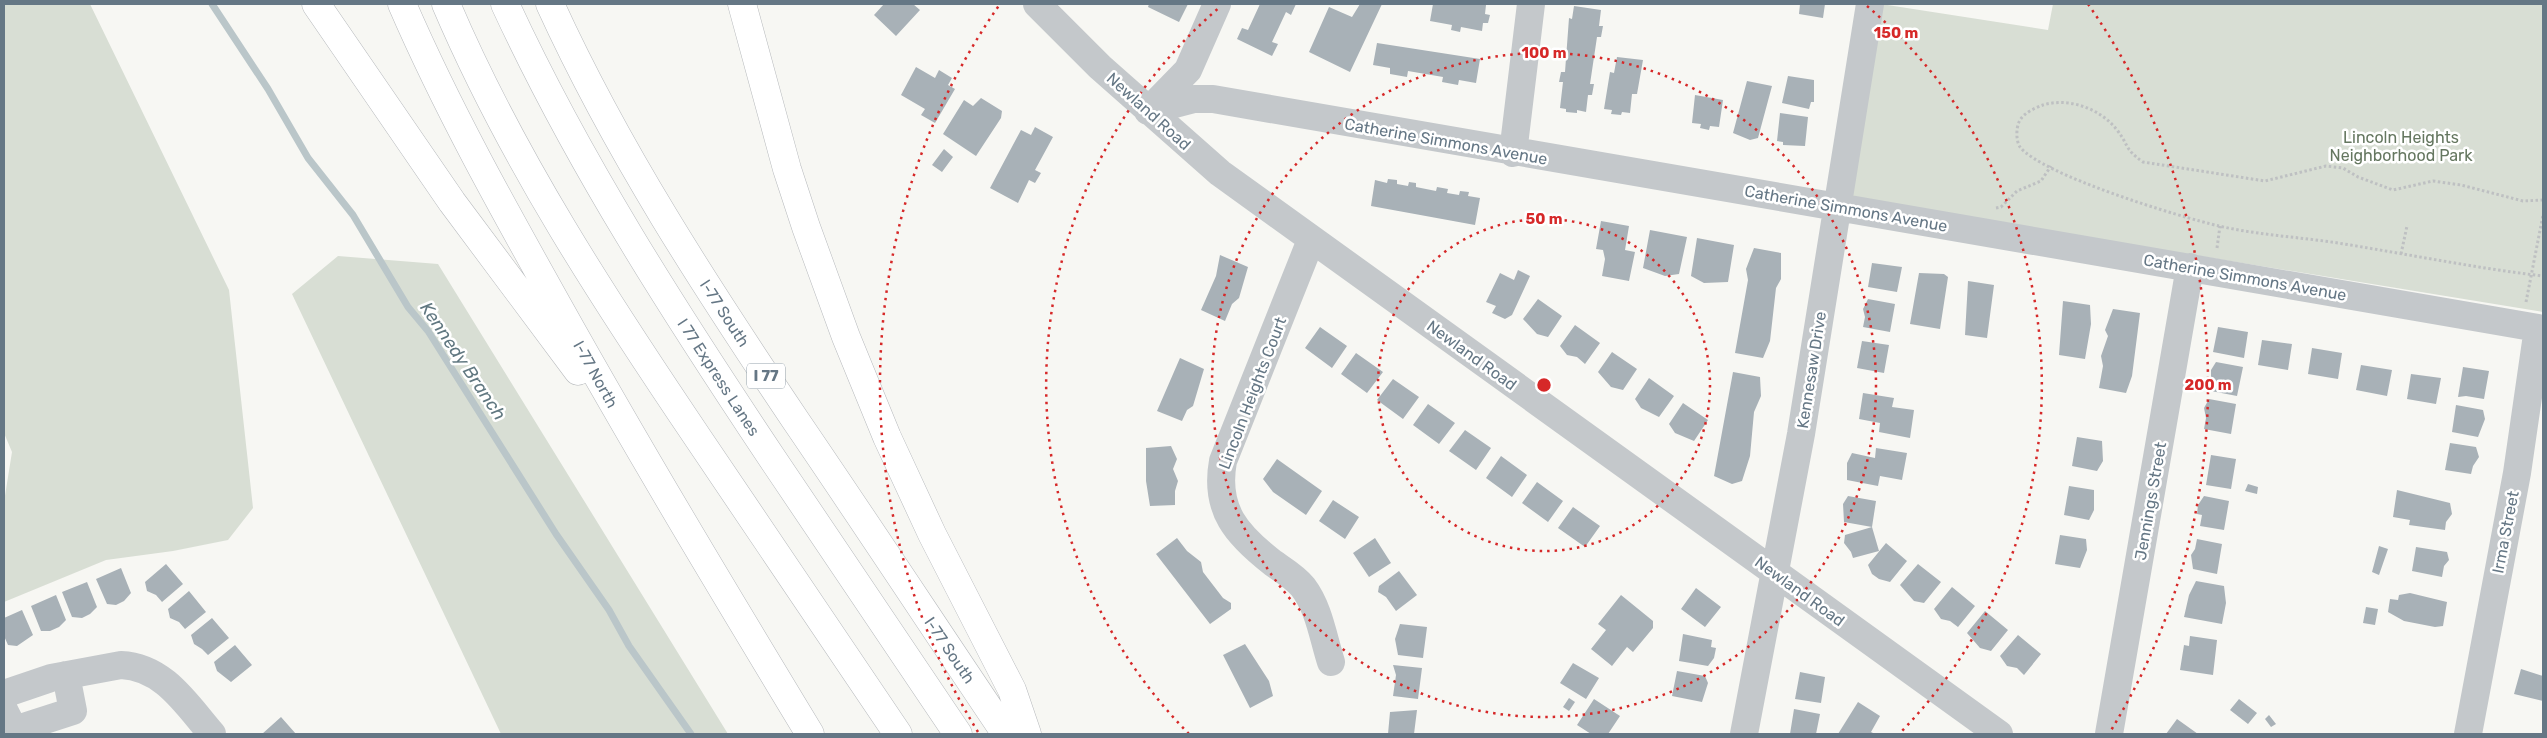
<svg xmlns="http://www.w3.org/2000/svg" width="2547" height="738" viewBox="0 0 2547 738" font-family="Rubik,sans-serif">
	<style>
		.green { fill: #d8ded4 }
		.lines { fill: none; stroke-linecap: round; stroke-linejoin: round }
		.stream { stroke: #bac6c9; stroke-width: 7 }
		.building { fill: #a8b1b7 }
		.highway-casing { stroke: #b7babd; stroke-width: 29 }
		.path { stroke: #bec0c2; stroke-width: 3; stroke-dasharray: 2.5 2.5; stroke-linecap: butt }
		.minor { stroke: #c4c8cb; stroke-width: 28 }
		.highway { stroke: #fff; stroke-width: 28 }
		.ring { fill: none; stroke: #d62828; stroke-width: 2.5; stroke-dasharray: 2.5 5 }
		.labels { text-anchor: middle; stroke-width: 5; stroke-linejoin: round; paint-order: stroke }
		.shield { fill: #fff; stroke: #93a0aa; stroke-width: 1 }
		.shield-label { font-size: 15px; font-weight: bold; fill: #657785 }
		.street-label { font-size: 16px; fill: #657785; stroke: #fff }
		.park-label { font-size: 16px; fill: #657760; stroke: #fff }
		.water-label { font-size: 18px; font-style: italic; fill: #617881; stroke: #fff }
		.centre { fill: #d62828; stroke: #fff; stroke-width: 2.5 }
		.ring-label { font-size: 15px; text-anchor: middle; font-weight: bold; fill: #d62828; stroke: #fff; stroke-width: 5; stroke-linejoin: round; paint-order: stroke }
	</style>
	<rect width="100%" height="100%" fill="#f7f7f3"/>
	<!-- green -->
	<path class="green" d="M4 4H90L229 290 253 508 228 540 173 551 106 560 4 602V502L12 452 4 433Z
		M1881 4 2048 30 2053 4H2543V312L1850 199Z
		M338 256 438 264 728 734H501L292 294Z"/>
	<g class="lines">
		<!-- stream -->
		<path class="stream" d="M212 4 268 89 308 158 353 215 408 307 428 331 556 534 609 610 629 646 691 734"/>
	</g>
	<!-- building -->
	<path class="building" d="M884 4H913L920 10 896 36 874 15Z
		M1149 4H1188L1179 22 1148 7Z
		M1260 4H1296L1291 15 1286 12 1272 42 1278 44 1272 56 1237 39 1242 28 1248 30Z
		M1360 4H1382L1350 72 1309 52 1329 7 1352 17Z
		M1433 4 1486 5 1485 14 1490 15 1488 23H1483L1482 31 1461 27 1460 32 1451 30 1452 25 1430 21Z
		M1800 4H1825L1823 18 1799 14Z
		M1574 6 1601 10 1599 26H1603L1601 37H1597L1590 84H1594L1592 95H1588L1586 112 1577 110V113L1566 112V109L1560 108 1563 82H1559L1561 72H1565L1569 18 1572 19Z
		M1377 43 1480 59 1476 83 1459 80 1458 85 1442 82 1443 77 1408 71 1407 77 1390 74V68L1373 65Z
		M1617 57 1643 60 1637 94H1632L1630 113 1622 112 1621 115 1611 114 1612 110 1604 109 1610 72 1614 73Z
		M916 67 935 78 939 70 952 78 948 85 955 89 935 123 921 115 925 109 901 95Z
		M1788 76 1814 80V102H1811L1809 109 1782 103Z
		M1747 81 1772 86 1758 138 1750 140 1733 133Z
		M1695 95 1723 100 1719 127 1710 126 1709 130 1700 128 1701 124 1692 123Z
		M981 98 1002 111 1001 118 976 156 943 134 964 100 973 106Z
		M1780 113 1808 117 1805 146 1783 145V142L1777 141Z
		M1035 127 1053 137 1035 170 1041 173 1035 183 1029 180 1018 203 990 188 1021 130 1031 135Z
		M944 149 953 157 942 172 932 165Z
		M1388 179 1397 180V184L1408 186 1409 182 1416 183V187L1436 191 1437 187 1448 189 1447 193 1459 195 1460 191 1469 192 1468 196 1480 198 1475 225 1371 206 1375 180 1387 183Z
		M1601 221 1629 226 1625 250 1635 252 1629 281 1602 276 1605 259 1603 250 1596 249Z
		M1650 230 1687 237 1679 274 1665 276 1643 268Z
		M1697 238 1734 245 1728 282 1704 283 1691 276Z
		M1754 248 1781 253V279L1776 288 1770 341 1763 358 1735 353 1748 280 1746 269Z
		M1220 255 1248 267 1239 298 1232 304 1225 321 1201 310 1216 276Z
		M1872 263 1902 267 1897 292 1868 287Z
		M1518 270 1530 276 1512 315 1505 319 1492 313 1496 306 1486 302 1500 273 1514 280Z
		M1919 273 1944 274 1948 277 1940 329 1910 324Z
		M1968 281 1994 285 1987 338 1965 335Z
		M1538 299 1562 316 1548 337 1537 334 1523 319Z
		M1868 299 1895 304 1890 332 1863 327 1865 317 1863 309Z
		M2063 301 2090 305 2091 324 2085 359 2059 355Z
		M2113 309 2140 313 2132 376 2126 393 2099 388 2103 366 2101 356 2108 336 2105 330Z
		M1575 325 1600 343 1585 364 1577 357 1567 355 1560 346Z
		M1320 327 1347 346 1332 368 1305 348Z
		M2218 327 2248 332 2244 358 2213 352Z
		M2262 340 2292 344 2288 370 2258 365Z
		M1862 341 1889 345 1884 373 1857 368Z
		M2312 348 2342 353 2338 379 2308 374Z
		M1612 352 1637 369 1623 390 1611 387 1598 372Z
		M1356 353 1383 372 1367 393 1341 374Z
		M1180 358 1204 369 1193 406 1187 410 1182 421 1157 411Z
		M2216 362 2243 367 2237 396 2211 391V370Z
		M2361 365 2392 370 2387 396 2356 390Z
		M2463 367 2489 371 2484 399 2466 396 2458 397Z
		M1733 372 1760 377 1761 396 1754 412 1750 456 1742 481 1732 484 1714 476Z
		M2411 374 2441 378 2436 404 2407 399Z
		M1649 378 1674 396 1659 417 1641 408 1635 399Z
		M1393 379 1419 397 1403 419 1377 400Z
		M1863 393 1894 398 1892 407 1914 410 1910 438 1879 432 1880 423 1859 419Z
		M2209 399 2236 404 2231 434 2204 429 2206 418 2204 408Z
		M1683 403 1708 420 1694 441 1675 433 1669 424Z
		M1428 404 1455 423 1439 444 1413 425Z
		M2456 405 2483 410 2485 419 2478 437 2452 432Z
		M1465 430 1491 448 1476 470 1449 451Z
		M2077 437 2102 441 2103 461 2097 471 2072 466Z
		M2450 443 2476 447 2479 457 2473 466 2471 474 2445 470Z
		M1171 446 1177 459 1173 469 1178 481 1175 491V505L1150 506 1146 481V448Z
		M1876 448 1907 453 1902 480 1880 476 1878 486 1847 480V463L1852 453 1875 458Z
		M2211 455 2236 459 2231 489 2206 485Z
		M1501 456 1527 475 1512 497 1486 478Z
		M1277 459 1322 491 1306 515 1273 492 1263 479Z
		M1537 482 1563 501 1548 522 1522 503Z
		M2248 484 2258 487 2257 494 2245 491Z
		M2069 486 2094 490V510L2089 520 2064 515Z
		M2397 490 2450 503 2452 514 2446 522 2445 530 2409 525 2410 520 2393 517Z
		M1848 496 1876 501 1872 527 1879 551 1853 558 1851 552 1844 543 1845 535 1872 527 1844 522 1843 504Z
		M2204 496 2229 501 2224 530 2200 526 2202 515 2197 514 2198 505Z
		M1333 500 1359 517 1345 539 1319 521Z
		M1573 507 1600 526 1585 547 1558 528Z
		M2060 535 2086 539 2087 550 2080 568 2055 564Z
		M1177 538 1187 551 1201 562 1203 572 1223 598 1231 603V609L1210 624 1156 554Z
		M1375 538 1391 563 1369 577 1353 553Z
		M2197 539 2222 544 2217 574 2193 569 2191 555 2195 549Z
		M1886 543 1907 561 1890 582 1879 579 1872 574 1868 565Z
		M2379 546 2388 549 2379 575 2372 572Z
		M2416 547 2447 552 2449 560 2444 566 2442 577 2412 571Z
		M166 564 183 584 162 602 156 595 147 591 145 582Z
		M1918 564 1941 582 1924 603 1914 601 1900 585Z
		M121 568 131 593 124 601 116 605 107 604 96 579Z
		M1399 571 1417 595 1396 611 1386 597 1378 592 1379 586Z
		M2196 581 2224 586 2226 603 2222 624 2184 617 2189 595Z
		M87 582 97 607 90 614 82 618 72 617 62 592Z
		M1952 587 1975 606 1958 627 1950 621 1941 619 1934 609Z
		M1696 588 1721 607 1705 627 1681 609Z
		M189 591 206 612 185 629 179 622 170 618 168 609Z
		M2410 593 2447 602 2443 626 2435 627 2404 621 2388 612 2390 599 2398 600 2399 595Z
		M56 595 66 620 59 627 50 631H41L31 606Z
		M1621 595 1653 621V628L1633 652 1627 647 1612 666 1591 649 1606 630 1598 624Z
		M2366 607 2378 609 2375 625 2363 623Z
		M22 610 33 635 17 646 8 645 4 636V618Z
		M1985 611 2008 630 1991 651 1980 648 1967 633Z
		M212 618 229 638 208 655 202 649 194 644 191 635Z
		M1400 624 1427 627 1423 658 1398 655 1395 639Z
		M1683 634 1712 640 1711 647 1716 648 1714 658 1708 666 1679 661Z
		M2018 635 2041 654 2024 675 2017 668 2007 666 2000 656Z
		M2190 636 2217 640 2213 675 2180 670 2184 645 2189 646Z
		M1245 644 1269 681 1273 696 1250 708 1223 655Z
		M235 645 252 665 231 682 217 671 214 662Z
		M1573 663 1599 678 1586 699 1560 683Z
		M1393 665 1422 668 1418 699 1393 696 1396 675Z
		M2521 669 2543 676V701L2514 694Z
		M1677 671 1705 676 1708 683 1702 702 1672 696Z
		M1800 672 1825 677 1821 703 1795 699Z
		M1569 698 1575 702 1569 711 1563 707Z
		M1594 699 1620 716 1608 734H1591L1577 725Z
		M2239 699 2257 713 2248 724 2230 710Z
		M1858 702 1880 716 1871 732 1875 734H1838Z
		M1794 709 1820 714 1816 734H1790Z
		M1417 710 1414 734H1388L1390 712Z
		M2269 715 2276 724 2271 727 2265 719Z
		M281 717 296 734H262Z
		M2177 719 2198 734H2166Z"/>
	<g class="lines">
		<defs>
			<path id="highway" d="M316 4 452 202 578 371
				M402 4C447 108 503 208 558 306 639 451 724 592 810 734
				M446 4C512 159 606 302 700 441 766 538 832 636 898 734
				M505 4C579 164 674 311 772 458 834 550 896 642 958 734
				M550 4C617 151 706 287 796 421 867 525 936 630 1006 734
				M742 4 787 169 806 227 846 337 887 437 932 534 1012 690 1027 734"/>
		</defs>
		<!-- highway casing -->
		<use href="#highway" class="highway-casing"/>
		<!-- path -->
		<path class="path" d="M2543 200 2523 201 2461 185 2433 181 2393 190 2358 177 2343 168 2326 166 2265 181 2143 162C2124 149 2129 145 2117 130 2101 109 2069 97 2043 105 2035 108 2023 113 2019 122 2016 129 2016 141 2020 147 2042 175 2180 217 2219 226 2258 235 2299 237 2338 243 2407 254 2475 268 2543 276
			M1996 208 2001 207 2017 191 2041 181 2051 166
			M2217 248 2220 226
			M2401 254 2407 226
			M2526 302 2543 215"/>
		<!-- minor -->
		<path class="minor" d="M1037 4 1100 67 1220 173 1999 734
			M1148 111 1194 99H1213L2543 329
			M1148 111 1188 70 1217 4
			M1513 153 1531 4
			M1311 240 1223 461C1214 510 1237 535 1273 563 1283 570 1295 577 1303 587 1319 608 1323 637 1331 662
			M4 694 51 678 121 665C164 667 186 704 212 734
			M4 710 14 730 73 711 66 675
			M1744 734 1801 434 1870 4
			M2109 734 2190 267
			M2468 734 2517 473 2538 328"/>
		<!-- highway -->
		<use href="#highway" class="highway"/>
	</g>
	<!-- distance rings -->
	<g class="ring">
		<circle cx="1544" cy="385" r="166"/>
		<circle cx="1544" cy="385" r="332"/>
		<path d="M1189 734A498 498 0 0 1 1221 6M1867 6A498 498 0 0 1 1899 734"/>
		<path d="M978 732A664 664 0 0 1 1000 4M2088 4A664 664 0 0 1 2110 732"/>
	</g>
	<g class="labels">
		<!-- shield labels -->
		<rect class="shield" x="747" y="363.5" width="38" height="25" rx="4"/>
		<g class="shield-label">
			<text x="766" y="381">I 77</text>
		</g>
		<!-- street labels -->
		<g class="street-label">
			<text transform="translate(1149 111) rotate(42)" y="6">Newland Road</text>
			<text transform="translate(1446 141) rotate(10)" y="6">Catherine Simmons Avenue</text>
			<text transform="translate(1846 208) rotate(10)" y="6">Catherine Simmons Avenue</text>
			<text transform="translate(2245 277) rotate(10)" y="6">Catherine Simmons Avenue</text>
			<text transform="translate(725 313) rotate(57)" y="6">I-77 South</text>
			<text transform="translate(1472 355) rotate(36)" y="6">Newland Road</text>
			<text transform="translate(1811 370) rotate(-81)" y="6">Kennesaw Drive</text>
			<text transform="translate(596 374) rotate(61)" y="6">I-77 North</text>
			<text transform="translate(719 377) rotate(57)" y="6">I 77 Express Lanes</text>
			<text transform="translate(1252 393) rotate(-69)" y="6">Lincoln Heights Court</text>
			<text transform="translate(2150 501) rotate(-80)" y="6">Jennings Street</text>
			<text transform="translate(2505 532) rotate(-79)" y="6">Irma Street</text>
			<text transform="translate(1800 591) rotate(36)" y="6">Newland Road</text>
			<text transform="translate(950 650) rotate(56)" y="6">I-77 South</text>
		</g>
		<!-- park labels -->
		<g class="park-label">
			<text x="2401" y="143">Lincoln Heights<tspan x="2401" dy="18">Neighborhood Park</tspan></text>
		</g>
		<!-- water labels -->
		<g class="water-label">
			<text transform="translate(463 361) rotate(56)" y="6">Kennedy Branch</text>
		</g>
	</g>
	<circle cx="1544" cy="385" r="8" class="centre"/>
	<g class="ring-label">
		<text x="1896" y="38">150 m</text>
		<text x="1544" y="58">100 m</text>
		<text x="1544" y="224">50 m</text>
		<text x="2208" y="390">200 m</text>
	</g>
	<!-- border -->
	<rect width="2547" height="738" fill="none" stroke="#657785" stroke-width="10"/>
</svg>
